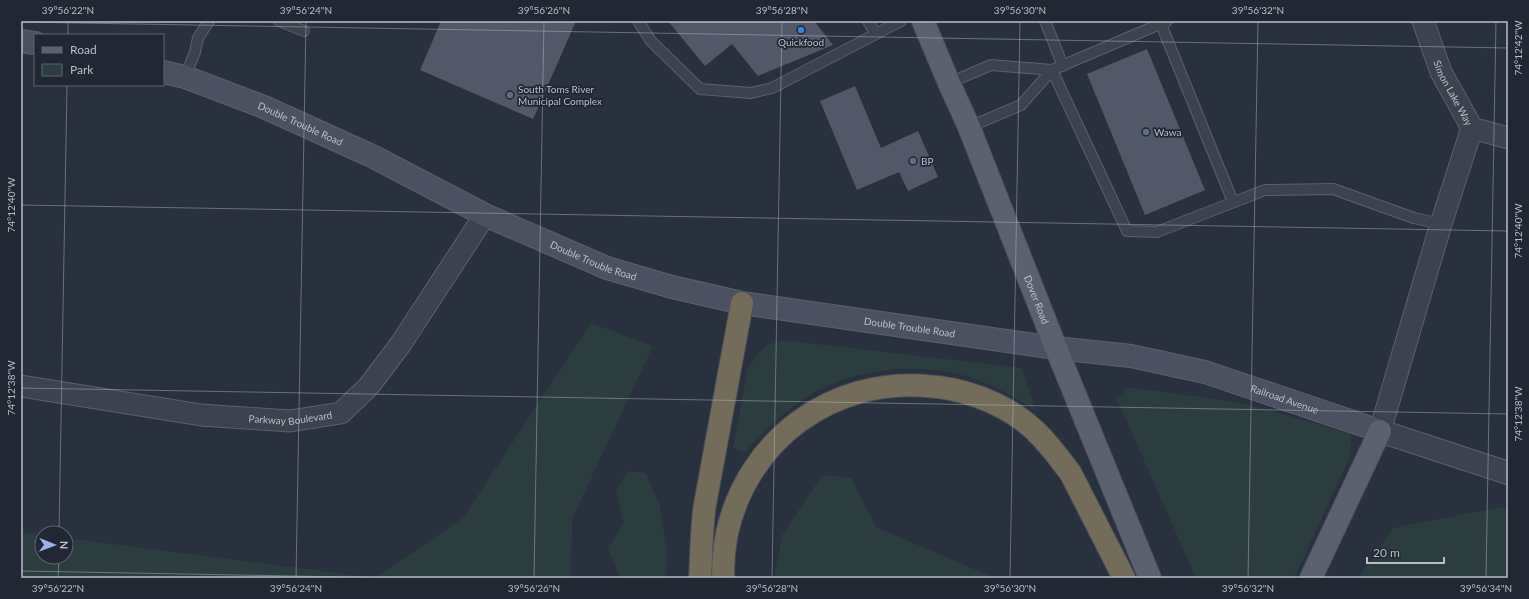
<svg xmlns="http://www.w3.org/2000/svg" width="1529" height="599" viewBox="0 0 1529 599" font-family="Lato,sans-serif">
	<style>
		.green { fill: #2c3d40 }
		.building { fill: #535869 }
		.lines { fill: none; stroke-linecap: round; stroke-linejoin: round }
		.service-casing { stroke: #5b606c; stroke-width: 12 }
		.minor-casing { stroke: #5b606c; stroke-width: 23 }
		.tertiary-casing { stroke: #5b606c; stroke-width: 24 }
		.secondary-casing { stroke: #5b606c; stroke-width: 24 }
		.primary-casing { stroke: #464b58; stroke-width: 24 }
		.motorway-casing { stroke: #484d59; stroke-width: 24 }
		.service { stroke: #3d424e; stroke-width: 10 }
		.minor { stroke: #3d424e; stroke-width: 21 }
		.tertiary { stroke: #3d424e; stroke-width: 22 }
		.secondary { stroke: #4b5161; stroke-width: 22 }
		.primary { stroke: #5b616e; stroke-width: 22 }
		.motorway { stroke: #736c5b; stroke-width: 22 }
		.ticks { fill: none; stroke: #b9bec9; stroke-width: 1; stroke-opacity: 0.45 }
		.shop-dot { fill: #3f7fe0; stroke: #222734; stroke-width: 1.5 }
		.service-dot { fill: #5c6f8a; stroke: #222734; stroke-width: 1.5 }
		.labels { text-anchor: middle; stroke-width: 3.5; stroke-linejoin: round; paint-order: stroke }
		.poi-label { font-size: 10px; fill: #b9bec9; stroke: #222734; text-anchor: start }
		.street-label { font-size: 10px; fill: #b9bec9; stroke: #222734 }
		.neatline { fill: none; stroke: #b9bec9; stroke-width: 1.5 }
		.ticks-label { font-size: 10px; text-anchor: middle; fill: #b9bec9 }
	</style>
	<rect width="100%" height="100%" fill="#29303e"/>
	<!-- green -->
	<path class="green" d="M591 323 653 346 572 519 571 578H21V533L42 535V557H66V538L375 578 463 518Z
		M782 340 1022 368 1036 411C1013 396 989 382 962 375 909 361 841 371 796 404 777 418 761 435 745 452L733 448 748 368 757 355 766 346Z
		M1124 387 1231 401 1270 410 1351 434 1350 457 1294 578H1196L1116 397 1125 396Z
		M627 471 646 473 659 504 667 552 666 578H620L608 548 624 523 616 491Z
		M822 475 851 478 876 527 995 578H774L782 535Z
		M1501 507 1508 510V578H1358L1393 528Z"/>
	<!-- building -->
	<path class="building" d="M441 21H576L533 119 420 70Z
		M668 21H814L833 45 758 76 732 44 705 66Z
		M1147 49 1205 190 1145 215 1087 74Z
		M855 86 881 148 918 131 938 177 908 191 899 172 857 190 820 101Z"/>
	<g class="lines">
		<defs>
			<path id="service" d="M279 21 304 31
				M638 21 651 41 700 89 751 93 772 88 901 21
				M868 21 875 33
				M1045 21 1063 66
				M1161 24 1233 202
				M1052 70 1127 231 1157 232 1265 190 1333 189 1414 218 1441 224
				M185 77 195 52 198 38 209 21
				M949 83 991 65 1052 70
				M969 127 1021 105 1052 70 1167 21"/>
			<g id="minor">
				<path id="s1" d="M1423 21 1441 72 1472 128 1508 138"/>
				<path id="s2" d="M21 386 201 415 290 421 341 413 369 386 400 345 485 215"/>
				<path d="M1380 431 1441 224 1472 128"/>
			</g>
			<path id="tertiary" d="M1380 431 1508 473"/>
			<g id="secondary">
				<path d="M21 41 35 43"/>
				<path id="s3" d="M163 72 185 77 264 107 372 156 485 215 607 268 672 287 742 303 1056 348 1131 356 1205 372 1380 431"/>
			</g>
			<g id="primary">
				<path id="s4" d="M923 21 949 83 969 127 1056 348 1150 578"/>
				<path d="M1311 578 1380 431"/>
			</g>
			<path id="motorway" d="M700 578 702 535 704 510 742 303
				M723 578C723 563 724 548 727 533 748 439 832 378 927 386 961 388 998 401 1025 422 1043 436 1058 456 1071 474L1124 578"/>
		</defs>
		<!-- service casing -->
		<use href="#service" class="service-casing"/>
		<!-- minor casing -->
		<use href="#minor" class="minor-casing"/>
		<!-- tertiary casing -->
		<use href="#tertiary" class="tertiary-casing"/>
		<!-- secondary casing -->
		<use href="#secondary" class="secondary-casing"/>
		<!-- primary casing -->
		<use href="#primary" class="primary-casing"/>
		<!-- motorway casing -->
		<use href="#motorway" class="motorway-casing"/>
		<!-- service -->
		<use href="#service" class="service"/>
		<!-- minor -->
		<use href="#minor" class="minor"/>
		<!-- tertiary -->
		<use href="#tertiary" class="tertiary"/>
		<!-- secondary -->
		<use href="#secondary" class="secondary"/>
		<!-- primary -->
		<use href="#primary" class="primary"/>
		<!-- motorway -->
		<use href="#motorway" class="motorway"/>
	</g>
	<!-- ticks -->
	<path class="ticks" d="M21 22 1508 48M68 35V21M21 205 1508 231M21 388 1508 414M59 533 67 85M21 571 401 578M58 578 59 557M296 578 306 21M534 578 544 21M772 578 782 21M1010 578 1020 21M1248 578 1258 21M1486 578 1496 21"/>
	<!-- markers -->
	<circle class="shop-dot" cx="801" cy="30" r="4"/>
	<g class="service-dot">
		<circle cx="510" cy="95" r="4"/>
		<circle cx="1146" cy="132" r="4"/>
		<circle cx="913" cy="161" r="4"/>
	</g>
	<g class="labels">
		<!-- poi labels -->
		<g class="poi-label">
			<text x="801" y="46" text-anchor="middle">Quickfood</text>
			<text x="518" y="93">South Toms River<tspan x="518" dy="12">Municipal Complex</tspan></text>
			<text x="1154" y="136">Wawa</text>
			<text x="921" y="165">BP</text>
		</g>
		<!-- street labels -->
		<g class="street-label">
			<text dy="4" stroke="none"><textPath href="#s1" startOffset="78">Simon Lake Way</textPath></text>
			<text dy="4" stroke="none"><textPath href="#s3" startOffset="147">Double Trouble Road</textPath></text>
			<text dy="4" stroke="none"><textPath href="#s3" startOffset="471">Double Trouble Road</textPath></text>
			<text dy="4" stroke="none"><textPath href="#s4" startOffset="301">Dover Road</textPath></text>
			<text dy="4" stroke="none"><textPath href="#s3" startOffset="795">Double Trouble Road</textPath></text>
			<text dy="4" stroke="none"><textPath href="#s3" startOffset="1178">Railroad Avenue</textPath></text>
			<text dy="4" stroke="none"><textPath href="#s2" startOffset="272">Parkway Boulevard</textPath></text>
		</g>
	</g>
	<!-- border -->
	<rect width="1529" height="599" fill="none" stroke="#222734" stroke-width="44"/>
	<!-- legend -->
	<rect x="34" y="34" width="130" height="52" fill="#222734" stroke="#5e6370"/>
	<rect x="42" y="47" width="20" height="6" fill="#5b616e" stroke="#5e6370"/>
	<text x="70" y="54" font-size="12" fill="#b9bec9">Road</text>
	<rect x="42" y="64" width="20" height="12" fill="#2c3d40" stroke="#5e6370"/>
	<text x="70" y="74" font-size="12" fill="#b9bec9">Park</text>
	<!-- north arrow -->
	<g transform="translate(54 545) rotate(91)"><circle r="19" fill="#222734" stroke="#5e6370"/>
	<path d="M0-3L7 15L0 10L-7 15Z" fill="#9bb1ec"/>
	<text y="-6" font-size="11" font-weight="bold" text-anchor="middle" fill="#b9bec9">N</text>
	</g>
	<!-- scale -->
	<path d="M1367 557v6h77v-6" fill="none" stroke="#b9bec9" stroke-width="2"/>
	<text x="1373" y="557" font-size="12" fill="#b9bec9" stroke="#222734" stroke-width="3" paint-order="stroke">20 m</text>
	<rect x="22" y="22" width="1485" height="555" class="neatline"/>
	<g class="ticks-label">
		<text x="68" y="14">39°56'22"N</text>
		<text x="306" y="14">39°56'24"N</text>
		<text x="544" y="14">39°56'26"N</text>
		<text x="782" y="14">39°56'28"N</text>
		<text x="1020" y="14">39°56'30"N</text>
		<text x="1258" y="14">39°56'32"N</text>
		<text transform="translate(1518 48) rotate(-90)" y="4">74°12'42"W</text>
		<text transform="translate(11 205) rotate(-90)" y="4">74°12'40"W</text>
		<text transform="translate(1518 231) rotate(-90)" y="4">74°12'40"W</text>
		<text transform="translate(11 388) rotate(-90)" y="4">74°12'38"W</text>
		<text transform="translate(1518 414) rotate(-90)" y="4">74°12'38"W</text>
		<text x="58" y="592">39°56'22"N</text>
		<text x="296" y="592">39°56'24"N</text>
		<text x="534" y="592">39°56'26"N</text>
		<text x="772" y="592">39°56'28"N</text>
		<text x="1010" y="592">39°56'30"N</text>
		<text x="1248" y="592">39°56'32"N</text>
		<text x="1486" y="592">39°56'34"N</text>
	</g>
</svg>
